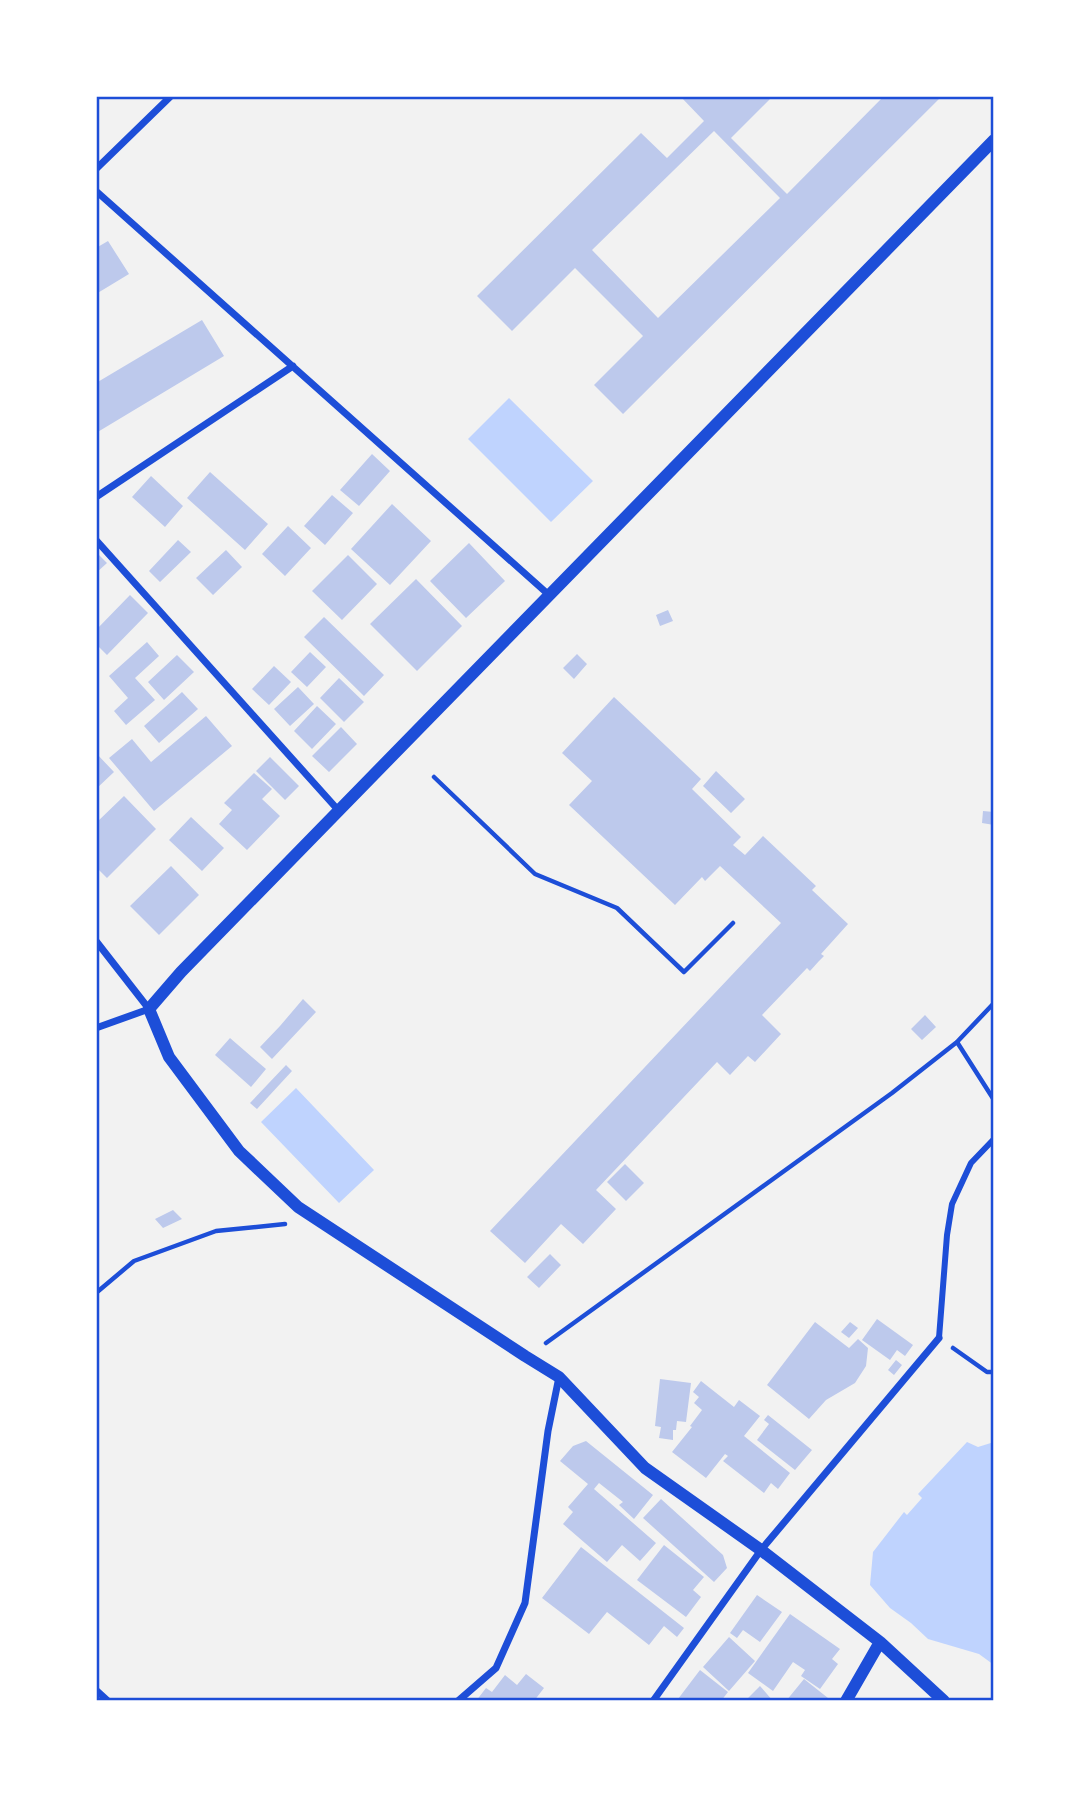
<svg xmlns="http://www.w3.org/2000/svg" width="1090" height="1797" viewBox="0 0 1090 1797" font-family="'Source Sans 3',sans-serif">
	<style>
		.water { fill: #bfd3fe }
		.building { fill: #bdc9ec; fill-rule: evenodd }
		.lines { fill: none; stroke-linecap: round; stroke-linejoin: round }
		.path { stroke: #1d4ed8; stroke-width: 4.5 }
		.pedestrian { stroke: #1d4ed8; stroke-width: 6 }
		.minor { stroke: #1d4ed8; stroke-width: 7 }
		.tertiary { stroke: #1d4ed8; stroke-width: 12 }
		.neatline { fill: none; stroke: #1d4ed8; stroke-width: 2.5 }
	</style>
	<rect width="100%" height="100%" fill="#f2f2f2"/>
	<!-- water -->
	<path class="water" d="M509 398 593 481 551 522 468 439Z
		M296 1088 374 1170 339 1203 261 1122Z
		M967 1442 978 1447 994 1442V1665L979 1654 928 1639 911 1623 890 1608 870 1585 873 1552 904 1512 907 1515 922 1498 918 1494Z"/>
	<!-- building -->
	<path class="building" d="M680 96H773L731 138 787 194 884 96H938L940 98 623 414 594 385 643 336 575 268 512 331 477 296 641 133 667 158 704 121ZM714 131 780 198 658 318 592 250Z
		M108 241 129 274 96 294V248Z
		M202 320 224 356 96 433V383Z
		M372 454 390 471 359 506 340 490Z
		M210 472 268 524 245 550 187 498Z
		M151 476 183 506 165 527 132 497Z
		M332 495 353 513 325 545 304 526Z
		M392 504 431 541 390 585 351 549Z
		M288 526 311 548 285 576 262 554Z
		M178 540 191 552 160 582 149 571Z
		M469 543 505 581 466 618 430 581Z
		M226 550 242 567 213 595 196 578Z
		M96 552 107 563 96 573Z
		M348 555 377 584 342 620 312 591Z
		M416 579 462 626 417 671 370 624Z
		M130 595 148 613 107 655 96 644V630Z
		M668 610 673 621 660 626 656 615Z
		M324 617 384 675 364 696 304 637Z
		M147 642 159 656 135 678 155 700 126 725 114 711 128 698 109 676Z
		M310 652 326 667 307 687 291 672Z
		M577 654 587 664 574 679 563 668Z
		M177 655 194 672 164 700 148 682Z
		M274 666 291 682 269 705 252 689Z
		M339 678 364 702 344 722 320 698Z
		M298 687 314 704 290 726 274 709Z
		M182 692 198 709 159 743 144 726Z
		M614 697 701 779 692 789 741 837 733 845 745 855 763 836 816 886 812 890 848 924 821 954 824 956 819 961 810 971 807 968 762 1015 781 1034 755 1062 748 1056 730 1075 717 1062 596 1190 616 1209 583 1244 561 1224 525 1263 490 1231 781 923 720 866 705 881 702 877 675 905 569 805 592 781 562 753Z
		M317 706 336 724 312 749 294 731Z
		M206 716 232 746 154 811 109 758 132 739 151 762Z
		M341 727 357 744 329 772 312 756Z
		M96 753 114 772 96 789Z
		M270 757 299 786 285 800 256 771Z
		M716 771 745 799 731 813 703 786Z
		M254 773 272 789 262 799 280 816 247 850 219 824 232 810 224 803Z
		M124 796 156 829 107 878 96 867V823Z
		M983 811 994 812V825L982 823Z
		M191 817 224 848 202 871 169 840Z
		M171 866 199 895 159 935 130 906Z
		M303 999 316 1012 272 1059 260 1047 280 1026Z
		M925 1015 936 1027 922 1040 911 1029Z
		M230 1038 266 1069 251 1087 215 1055Z
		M286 1065 292 1071 257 1109 250 1103Z
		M625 1164 644 1183 626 1201 607 1182Z
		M173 1210 182 1219 163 1228 155 1219Z
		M550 1254 561 1265 539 1288 527 1277Z
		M877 1319 913 1345 905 1356 897 1350 890 1360 862 1340Z
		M815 1322 849 1348 858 1339 868 1348 866 1366 855 1383 826 1400 809 1419 767 1385Z
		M850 1322 858 1328 849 1338 841 1332Z
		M896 1360 902 1365 894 1375 888 1370Z
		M660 1379 691 1383 686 1422 677 1421 676 1430H673V1440L659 1438 661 1427 655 1426Z
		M701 1381 734 1407 739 1400 760 1416 744 1436 790 1473 778 1489 771 1483 764 1493 723 1461 728 1456 725 1454 706 1478 672 1452 692 1427 690 1426 702 1410 694 1403 699 1397 693 1392Z
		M768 1415 812 1450 795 1470 757 1440 769 1424 764 1420Z
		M586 1441 653 1495 634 1519 619 1505 623 1502 599 1483 594 1489 656 1543 640 1561 622 1545 607 1562 563 1524 573 1512 568 1507 588 1484 560 1461 573 1446Z
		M661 1499 723 1555 727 1568 714 1582 643 1518Z
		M664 1545 704 1577 693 1590 701 1597 686 1617 637 1580Z
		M581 1547 684 1628 677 1637 664 1626 649 1645 607 1612 589 1634 542 1598Z
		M757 1595 782 1612 760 1642 743 1630 737 1638 730 1633Z
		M790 1614 840 1649 832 1659 838 1664 820 1689 801 1676 805 1670 793 1662 773 1691 748 1673Z
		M729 1637 755 1661 729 1691 703 1667Z
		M700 1670 728 1692 721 1701H680L678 1699Z
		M526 1674 544 1688 534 1701H476L486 1688 492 1692 505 1675 517 1685Z
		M804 1679 828 1698 826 1701H786Z
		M760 1686 773 1701H745Z"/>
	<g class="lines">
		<!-- path -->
		<path class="path" d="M434 777 535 874 617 908 684 972 733 923
			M957 1042 994 1100
			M96 1293 134 1261 216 1231 285 1224
			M546 1343 892 1093 957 1042 994 1003
			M953 1348 987 1372H994"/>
		<!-- pedestrian -->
		<path class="pedestrian" d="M939 1338 947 1235 952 1204 971 1163 994 1139"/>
		<!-- minor -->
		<path class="minor" d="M96 169 171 96
			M96 191 549 595
			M96 497 293 366
			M96 540 339 811
			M96 941 149 1009 96 1028
			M96 1690 108 1701
			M458 1701 496 1668 525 1603 548 1431 559 1377
			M653 1701 761 1550 939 1338"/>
		<!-- tertiary -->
		<path class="tertiary" d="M846 1701 880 1642
			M944 1701 880 1642 761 1550 645 1468 559 1377 525 1356 298 1207 239 1151 169 1057 149 1009 181 972 994 140"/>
	</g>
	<!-- border -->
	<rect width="1090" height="1797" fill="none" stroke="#ffffff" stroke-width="196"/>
	<rect x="98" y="98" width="894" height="1601" class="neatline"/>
</svg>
